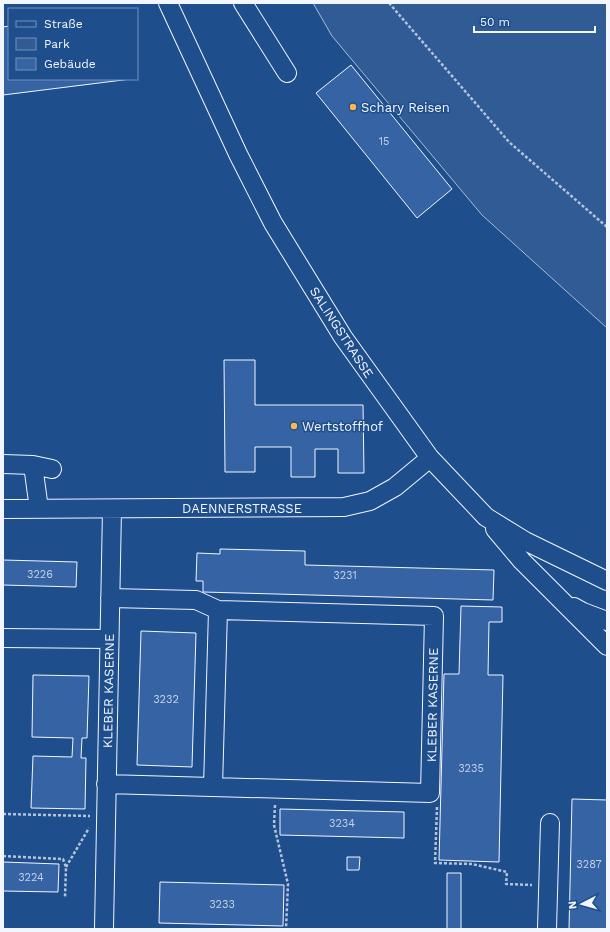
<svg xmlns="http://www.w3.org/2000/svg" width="610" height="932" viewBox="0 0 610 932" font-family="'Work Sans',sans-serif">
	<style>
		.green { fill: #305b95; stroke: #a8bbd7 }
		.building { fill: #3563a3; stroke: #f2f6ff }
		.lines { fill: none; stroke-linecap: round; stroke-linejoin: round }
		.minor-casing { stroke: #f2f6ff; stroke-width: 20 }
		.path { stroke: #b3c4dc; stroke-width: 2.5; stroke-dasharray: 3 2; stroke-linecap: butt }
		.minor { stroke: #1f4e8c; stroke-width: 18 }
		.poi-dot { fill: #ffb74d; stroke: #1f4e8c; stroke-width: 1.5 }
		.labels { text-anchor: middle; stroke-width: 3; stroke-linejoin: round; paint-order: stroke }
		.number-label { font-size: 11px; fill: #c3d1e8 }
		.poi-label { font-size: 13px; fill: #f2f6ff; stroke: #1f4e8c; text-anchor: start }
		.street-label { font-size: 13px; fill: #f2f6ff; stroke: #1f4e8c }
	</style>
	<rect width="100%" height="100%" fill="#1f4e8c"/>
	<!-- green -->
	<path class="green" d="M313 3H607V328L482 215 332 36Z"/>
	<!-- building -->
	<path class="building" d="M9 26V79H131L3 95V27Z
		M351 65 452 189 417 218 316 93Z
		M224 360H255V405H363L364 473H338V449H315V477H291V447H255V472H225Z
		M220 549 305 551V565L494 570 493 600 203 592V581H196L197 553 220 554Z
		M3 560 77 562 76 587 3 585Z
		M461 606 502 607V622H489L488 675H503L499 862 439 860 444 674H459Z
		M141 631 196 633 192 767 137 765Z
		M33 675 89 676 87 738H82L81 758H86L85 809 31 808 33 756 72 757 73 738 32 737Z
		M572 799 607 800V929H569Z
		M280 809 404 812V838L280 835Z
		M347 857H360L359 870H347Z
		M3 862 59 864 58 892 3 891Z
		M447 873H461V929H447Z
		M160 882 284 885 283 926 159 923Z"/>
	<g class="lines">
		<defs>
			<path id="minor" d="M168 3 238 154 273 223 343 337 430 458 486 517 525 541 607 581
				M243 3 287 73
				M3 464 33 465 39 509
				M33 465 52 469
				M3 509 344 507 370 501 395 487 430 458
				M495 529 522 561 607 646
				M110 598 196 600 218 610 213 787
				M574 607 583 612 607 621
				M3 638 109 639
				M106 784 430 793 434 616 218 610
				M104 929 112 509
				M547 929 550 823"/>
		</defs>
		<!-- minor casing -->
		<use href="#minor" class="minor-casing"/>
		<!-- path -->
		<path class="path" d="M389 3 509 142 607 227
			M275 805 274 825 288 884 286 929
			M437 807 435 863 472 864 507 872 506 884 532 885
			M3 814 90 816
			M3 856 63 859 66 867 65 897
			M66 867 89 828"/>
		<!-- minor -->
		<use href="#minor" class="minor"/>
	</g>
	<!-- markers -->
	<g class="poi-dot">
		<circle cx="353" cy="107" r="4"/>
		<circle cx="294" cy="426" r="4"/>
	</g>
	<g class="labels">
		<!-- number labels -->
		<g class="number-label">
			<text x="384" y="145">15</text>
			<text x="40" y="578">3226</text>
			<text x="345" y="579">3231</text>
			<text x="166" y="703">3232</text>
			<text x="471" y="772">3235</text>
			<text x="342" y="827">3234</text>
			<text x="589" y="868">3287</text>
			<text x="31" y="881">3224</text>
			<text x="222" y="908">3233</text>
		</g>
		<!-- poi labels -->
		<g class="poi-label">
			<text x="361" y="112">Schary Reisen</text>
			<text x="302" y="431">Wertstoffhof</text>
		</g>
		<!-- street labels -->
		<g class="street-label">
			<text transform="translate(342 332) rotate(57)" y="5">SALINGSTRASSE</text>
			<text x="242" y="513">DAENNERSTRASSE</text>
			<text transform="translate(108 691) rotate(-89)" y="5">KLEBER KASERNE</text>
			<text transform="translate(432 705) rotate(-89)" y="5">KLEBER KASERNE</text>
		</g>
	</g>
	<!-- border -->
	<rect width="610" height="932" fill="none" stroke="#f2f6ff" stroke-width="8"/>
	<!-- legend -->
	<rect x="8" y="8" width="130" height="72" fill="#1f4e8c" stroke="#7391ba"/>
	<rect x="16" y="21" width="20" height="6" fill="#1f4e8c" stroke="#7391ba"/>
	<text x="44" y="28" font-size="12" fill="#f2f6ff">Straße</text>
	<rect x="16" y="38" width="20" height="12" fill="#305b95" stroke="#7391ba"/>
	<text x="44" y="48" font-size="12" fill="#f2f6ff">Park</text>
	<rect x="16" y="58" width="20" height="12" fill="#3563a3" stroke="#7391ba"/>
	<text x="44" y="68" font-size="12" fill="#f2f6ff">Gebäude</text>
	<!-- north arrow -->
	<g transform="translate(582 904) rotate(264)" stroke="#1f4e8c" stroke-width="3" paint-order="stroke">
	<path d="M0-3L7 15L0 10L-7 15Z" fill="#f2f6ff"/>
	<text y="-6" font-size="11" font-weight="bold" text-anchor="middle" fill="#f2f6ff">N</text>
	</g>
	<!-- scale -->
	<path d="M474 26v6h121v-6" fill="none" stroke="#f2f6ff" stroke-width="2"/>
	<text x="480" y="26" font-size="12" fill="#f2f6ff" stroke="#1f4e8c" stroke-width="3" paint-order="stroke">50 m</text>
</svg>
